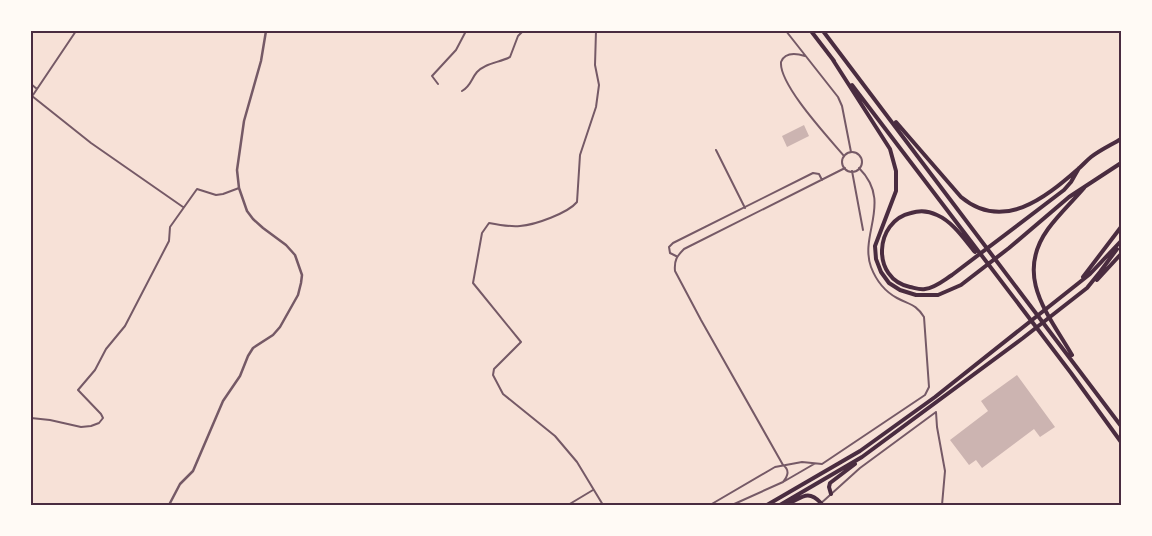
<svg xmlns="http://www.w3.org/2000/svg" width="1152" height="536" viewBox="0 0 1152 536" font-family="Poppins,sans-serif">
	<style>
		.building { fill: #ccb4b1 }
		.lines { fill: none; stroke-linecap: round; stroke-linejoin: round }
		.minor { stroke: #755966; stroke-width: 2 }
		.tertiary { stroke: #755966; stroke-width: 2.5 }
		.trunk { stroke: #4a2c40; stroke-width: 4 }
		.motorway { stroke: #4a2c40; stroke-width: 4 }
		.neatline { fill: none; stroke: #4a2c40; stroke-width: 2 }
	</style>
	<rect width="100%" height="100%" fill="#f7e1d7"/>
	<!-- building -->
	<path class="building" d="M804 125 809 136 787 147 782 136Z
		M1017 375 1055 427 1040 437 1034 429 982 468 976 460 969 465 950 440 988 411 981 401Z"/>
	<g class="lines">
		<!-- minor -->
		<path class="minor" d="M596 31 595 65 599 85 596 107 580 155 577 202C568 213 535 225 520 226 509 227 499 225 489 223L482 233 473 283 521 342 494 369 493 375 503 394 555 436 577 462 603 505
			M786 31 838 97 842 106 851 152
			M805 56C795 53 785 52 781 62 779 85 829 138 844 156
			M31 84 37 89
			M438 84 432 76 456 50 466 31
			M462 91C471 86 471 79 477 72 487 62 499 63 510 57L518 36 523 31
			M33 95 76 31
			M32 96 91 143 183 207
			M716 150 745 208
			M842 162a10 10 0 1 1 20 0a10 10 0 1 1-20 0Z
			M852 171 863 230
			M676 256 670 253 669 247 673 243 813 173 819 174 822 180
			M936 412 937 427 945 471 942 505
			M31 418 50 420 81 427 91 426 99 423 103 418 101 414 78 390 95 370 106 349 125 326 169 241 170 227 197 189 216 195 223 194 239 188
			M783 482C788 476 790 470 783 465L701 320 675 271C674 260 677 256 684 249L845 168
			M568 505 593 490
			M710 505 775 467 802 462 822 464 925 395 929 387 924 317C916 304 910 305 897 298 884 291 876 280 871 267 859 234 893 202 859 168
			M732 505 783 482 814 464
			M819 505 860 468 936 412"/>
		<!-- tertiary -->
		<path class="tertiary" d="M169 505 180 484 193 471 223 401 240 376 248 356 253 348 273 335 280 327 298 295 301 283 302 275 295 255 286 245 263 228 253 219 247 211 239 188 237 170 244 121 261 61 266 31"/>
		<!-- trunk -->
		<path class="trunk" d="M1083 277 1121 227
			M1097 280 1121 254
			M831 494 829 487 830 483 855 464
			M767 505 860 451 935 397 1090 274 1121 241
			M780 505 862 457 1023 338 1087 288 1100 272 1117 249
			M785 505C801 499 807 488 821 503"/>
		<!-- motorway -->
		<path class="motorway" d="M811 31 834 61
			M823 31 1121 426
			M833 60 890 149 896 171V191L875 246 876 259 881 272 889 283 900 290 916 295H938L961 285 1009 248 1069 197 1121 163
			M852 85 1071 373 1121 442
			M896 122 961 197C1003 232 1045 198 1077 170 1082 166 1086 161 1091 157 1100 150 1111 145 1121 139
			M975 252C964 239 953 222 937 215 929 211 920 210 911 213 874 221 871 279 910 287 915 288 920 290 925 289 935 288 944 280 952 275L1064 190 1071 182 1079 168
			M1072 355C1048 314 1014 276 1048 229 1059 214 1072 202 1084 188"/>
	</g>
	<!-- border -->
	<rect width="1152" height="536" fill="none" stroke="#fffaf5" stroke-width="65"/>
	<rect x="32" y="32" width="1088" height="472" class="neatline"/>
</svg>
